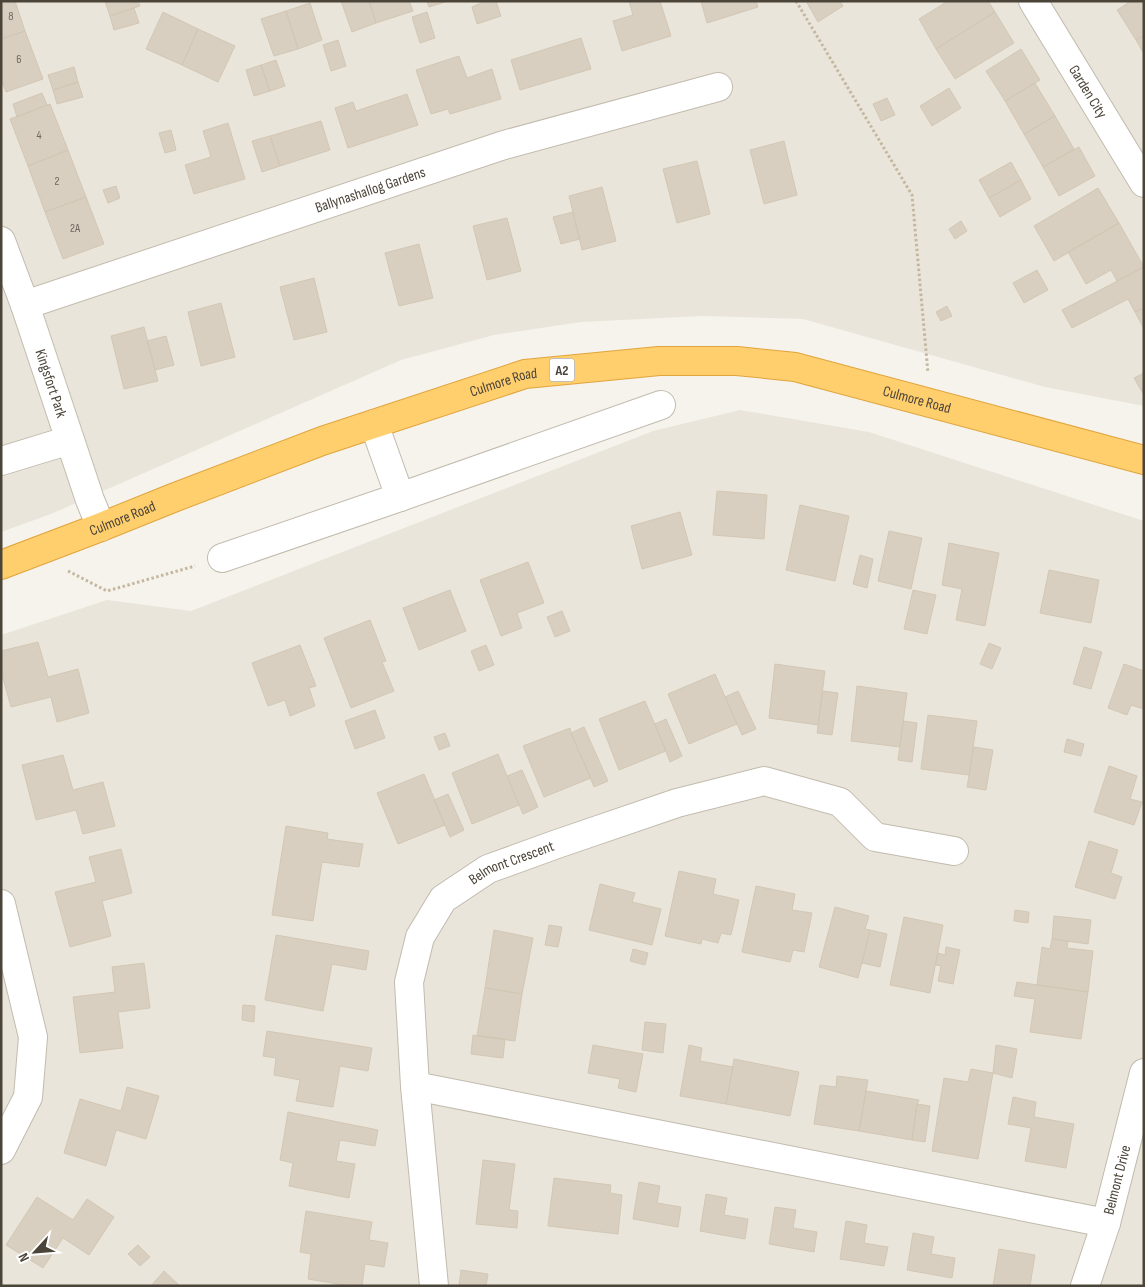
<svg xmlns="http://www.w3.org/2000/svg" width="1145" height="1287" viewBox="0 0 1145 1287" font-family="'Sofia Sans Condensed',sans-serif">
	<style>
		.residential { fill: #eae5da }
		.building { fill: #d8cfc1; stroke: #d3c7b4 }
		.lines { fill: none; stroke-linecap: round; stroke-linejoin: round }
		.street-casing { stroke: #c2bbae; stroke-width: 30 }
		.highway-casing { stroke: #e0a43c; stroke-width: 30 }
		.path { stroke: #c4b79f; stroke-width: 3; stroke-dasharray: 2.5 2.5; stroke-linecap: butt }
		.street { stroke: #fff; stroke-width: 28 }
		.highway { stroke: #ffcf6e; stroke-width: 28 }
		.labels { text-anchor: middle; stroke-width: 4; stroke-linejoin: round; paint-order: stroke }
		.number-label { font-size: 12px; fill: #6e675b }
		.shield { fill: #fff; stroke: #817c74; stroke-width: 1 }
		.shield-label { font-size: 14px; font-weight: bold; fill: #4b4439 }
		.street-label { font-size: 15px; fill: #4b4439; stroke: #fff }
	</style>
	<rect width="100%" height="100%" fill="#f6f3ec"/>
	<!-- residential -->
	<path class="residential" d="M1 1H1144V406L1045 387 803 319 702 316 581 322 494 335 401 360 51 514 1 532Z
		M740 410 869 432 1144 521V1286H1V635L107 600 191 611 653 431Z"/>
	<!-- building -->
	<path class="building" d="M1 1H15L25 31 1 39Z
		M105 1H138L140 6 110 16Z
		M341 1H369L376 23 352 32Z
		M369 1H409L413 11 376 23Z
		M427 1H448L429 7Z
		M481 1H496L501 16 477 24 472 7 481 3Z
		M629 1H660L671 36 622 51 613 21 633 15Z
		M701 1H756L758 7 707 23Z
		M806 1H840L843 6 818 22Z
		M948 1H988L995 12 936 49 919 19Z
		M1131 1H1144V36L1136 40 1117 10Z
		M310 3 322 40 298 49 286 11Z
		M134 8 139 23 114 30 110 16Z
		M286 11 298 49 274 56 261 19Z
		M163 12 198 29 182 65 146 49Z
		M427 12 435 38 420 43 412 17Z
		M995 12 1014 43 955 79 936 49Z
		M198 29 235 46 218 82 182 65Z
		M25 31 43 79 6 92 1 79V39Z
		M1144 36V54L1136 40Z
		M581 38 591 69 520 90 511 60Z
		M338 40 346 66 331 71 323 45Z
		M1021 49 1040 80 1005 101 986 71Z
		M459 56 467 78 492 69 501 99 450 114 448 109 431 114 416 70Z
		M276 60 285 86 270 91 261 65Z
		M261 65 270 91 254 96 246 70Z
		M74 67 78 82 53 90 48 75Z
		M78 82 83 97 57 104 53 90Z
		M1035 83 1055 116 1024 134 1005 101Z
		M949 88 961 108 932 126 920 106Z
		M42 93 47 105 17 117 13 104Z
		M407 94 418 125 348 148 335 108 353 102 356 111Z
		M887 98 895 115 881 121 873 104Z
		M50 104 68 150 28 166 10 119Z
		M1055 116 1074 149 1043 167 1024 134Z
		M321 121 330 150 280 166 270 136Z
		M228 123 245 179 194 194 185 165 211 157 203 131Z
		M171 130 176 150 165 153 159 133Z
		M270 136 280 166 262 172 252 141Z
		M784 141 797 195 764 204 750 150Z
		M1079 147 1095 176 1059 196 1043 167Z
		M68 150 86 197 45 212 28 166Z
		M697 161 710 214 677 223 663 169Z
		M1011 162 1021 180 989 198 979 180Z
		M1021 180 1031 199 1000 217 989 198Z
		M116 186 120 198 108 203 103 190Z
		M602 187 616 241 582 250 569 196Z
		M1098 188 1119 223 1054 261 1034 226Z
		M86 197 104 244 63 259 45 212Z
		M573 212 580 239 561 244 553 217Z
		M507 218 521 271 487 280 473 226Z
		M961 221 967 231 955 239 949 229Z
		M1119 223 1144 267 1117 281 1111 270 1086 284 1068 252Z
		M419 244 433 298 399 306 385 253Z
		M1144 267V308L1135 312 1128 299 1072 328 1062 310Z
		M1037 270 1048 290 1024 303 1013 283Z
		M314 278 327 332 294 340 280 287Z
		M221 303 235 357 201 366 188 312Z
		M947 306 952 316 941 321 936 312Z
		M1144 308V329L1135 312Z
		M144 327 158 381 124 389 111 336Z
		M166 336 174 365 155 370 147 341Z
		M1144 373V395L1134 378Z
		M717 491 767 495 764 539 713 535Z
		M800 505 849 516 835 581 786 570Z
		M680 512 692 555 642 569 631 526Z
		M889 531 922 538 911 589 878 581Z
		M949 543 999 553 985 626 956 620 962 589 942 585Z
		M860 555 873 559 867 588 853 584Z
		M528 562 544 603 517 613 522 628 501 636 480 580Z
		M1049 570 1099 580 1091 623 1040 613Z
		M450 590 466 631 419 650 403 608Z
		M913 590 936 595 927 634 904 629Z
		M562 611 570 631 555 637 547 617Z
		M370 620 386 661 382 662 394 691 351 708 324 638Z
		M38 642 48 677 78 669 89 713 57 722 51 697 11 707 1 671V651Z
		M989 643 1001 648 992 669 980 664Z
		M300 645 316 686 309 688 315 706 290 716 285 700 268 706 252 663Z
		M486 645 494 665 479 671 471 651Z
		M1084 647 1102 652 1091 689 1073 684Z
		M775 664 825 671 818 725 769 718Z
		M1124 664 1144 671V709L1131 705 1127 715 1108 708Z
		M715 674 737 724 689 744 668 694Z
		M857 686 907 693 900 747 851 741Z
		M738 691 756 729 742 735 725 697Z
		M823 691 838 693 832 735 817 733Z
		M645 701 666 751 619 770 599 719Z
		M375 710 385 738 355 749 345 721Z
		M928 715 977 721 969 775 921 769Z
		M666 719 682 756 670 762 655 724Z
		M903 721 917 723 912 762 898 760Z
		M584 727 608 781 594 787 571 733Z
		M570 728 571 733 591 778 544 797 523 746Z
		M445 733 450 746 439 750 434 737Z
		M1067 739 1084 744 1081 756 1064 752Z
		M974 747 993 750 986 790 967 787Z
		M498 754 519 805 472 824 452 773Z
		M63 755 73 790 103 782 115 826 83 834 76 810 36 820 22 765Z
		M1109 766 1137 776 1130 799 1142 802 1134 825 1094 812Z
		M522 770 538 807 523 814 507 776Z
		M424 774 445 825 398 844 377 793Z
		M448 794 464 830 450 837 434 800Z
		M286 826 328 833 327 839 363 844 359 867 322 862 313 921 272 915Z
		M1089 841 1118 850 1111 873 1122 877 1115 899 1075 887Z
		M121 849 132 893 102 901 111 936 70 947 55 892 96 882 89 857Z
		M679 871 716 879 713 894 739 900 731 935 721 933 718 943 702 939 701 944 665 936Z
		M600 884 635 893 632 902 661 909 652 945 589 930Z
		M756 886 795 894 792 910 812 913 804 952 793 950 790 962 742 952Z
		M835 907 869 916 865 929 870 930 858 978 819 967Z
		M1015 910 1029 912 1028 923 1014 921Z
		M1054 916 1091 920 1088 944 1052 939Z
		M904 917 943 925 930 993 890 985Z
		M549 925 562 927 558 947 545 945Z
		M494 930 533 938 522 994 485 988Z
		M870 930 887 934 880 967 862 963Z
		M276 935 369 951 366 970 332 964 323 1011 265 1000Z
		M1052 939 1068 941 1067 948 1093 951 1088 992 1037 985 1042 947 1050 949Z
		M946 947 960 950 953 984 938 981 941 966 936 965 938 953 945 955Z
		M633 949 648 953 645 965 630 961Z
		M144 963 150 1008 118 1012 123 1048 80 1053 73 997 115 992 112 967Z
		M1017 982 1088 992 1081 1039 1030 1032 1035 999 1014 996Z
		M485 988 522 994 515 1041 477 1036Z
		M243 1005 255 1006 254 1022 242 1020Z
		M645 1022 666 1024 663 1053 642 1050Z
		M267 1031 372 1048 368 1071 340 1066 333 1107 296 1101 300 1080 274 1075 276 1058 263 1056Z
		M473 1035 505 1039 503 1058 471 1054Z
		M593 1045 643 1054 636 1092 618 1088 620 1079 588 1073Z
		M689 1045 702 1048 700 1061 733 1067 726 1104 680 1096Z
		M996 1045 1017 1049 1012 1078 993 1073Z
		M734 1059 799 1072 790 1116 726 1104Z
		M971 1069 993 1073 978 1159 932 1151 944 1078 968 1082Z
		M837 1076 868 1080 859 1131 814 1124 820 1085 836 1087Z
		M127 1087 159 1096 146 1139 116 1130 106 1166 64 1153 80 1099 121 1111Z
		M866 1091 919 1100 917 1104 912 1140 859 1131Z
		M1013 1097 1036 1102 1034 1117 1074 1124 1066 1168 1025 1161 1031 1128 1008 1124Z
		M917 1104 930 1106 925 1142 912 1140Z
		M288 1112 378 1130 375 1146 340 1140 336 1161 355 1164 349 1198 289 1186 293 1163 280 1160Z
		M483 1160 515 1164 509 1210 518 1211 517 1228 476 1224Z
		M554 1178 611 1185 610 1193 622 1195 618 1234 548 1226Z
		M639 1182 660 1186 657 1203 681 1207 678 1227 633 1219Z
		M706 1194 727 1198 724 1215 748 1219 745 1239 700 1231Z
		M37 1197 73 1220 87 1199 114 1217 89 1255 63 1238 43 1268 6 1245Z
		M775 1207 796 1210 793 1228 817 1232 814 1252 769 1244Z
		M306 1211 372 1222 369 1240 388 1243 384 1267 365 1264 362 1286H350L308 1279 311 1254 300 1252Z
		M846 1221 867 1225 864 1243 888 1247 884 1266 840 1259Z
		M913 1233 934 1237 931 1254 955 1258 952 1278 907 1270Z
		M138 1245 150 1257 140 1266 128 1254Z
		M999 1249 1035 1255 1030 1286H993Z
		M461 1270 488 1274 486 1286H459Z
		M164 1271 180 1286H151Z"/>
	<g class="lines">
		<defs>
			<g id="street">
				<path id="s1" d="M1033 1 1144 183"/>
				<path id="s2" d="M1 241 25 305 90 500 101 527"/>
				<path id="s3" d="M25 305 504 145 718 87"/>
				<path d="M374 424 400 497"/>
				<path d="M1 461 70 440"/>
				<path d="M222 558 400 497 661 405"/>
				<path d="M1 904 33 1037 28 1097 1 1150"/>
				<path d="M415 1086 1106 1223"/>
				<path id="s4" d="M434 1286 415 1086 409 982 420 937 443 899 488 869 557 844 677 803 764 781 840 802 875 837 954 851"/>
				<path id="s5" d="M1085 1286 1106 1223 1144 1073"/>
			</g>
			<g id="highway">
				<path id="s6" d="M1 565 101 527 173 498 322 441 525 374 659 361H737L795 367 1144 460"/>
			</g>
		</defs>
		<!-- street casing -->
		<use href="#street" class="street-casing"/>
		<!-- highway casing -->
		<use href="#highway" class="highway-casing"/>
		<!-- path -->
		<path class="path" d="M796 1 912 195 928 373
			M68 571 107 591 195 566"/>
		<!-- street -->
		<use href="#street" class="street"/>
		<!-- highway -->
		<use href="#highway" class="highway"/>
	</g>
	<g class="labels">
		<!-- number labels -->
		<g class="number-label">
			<text x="11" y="20">8</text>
			<text x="19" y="63">6</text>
			<text x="39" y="139">4</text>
			<text x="57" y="185">2</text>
			<text x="75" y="232">2A</text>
		</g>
		<!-- shield labels -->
		<rect class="shield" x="549.5" y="358.5" width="25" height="23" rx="4"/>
		<g class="shield-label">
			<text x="562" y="375">A2</text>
		</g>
		<!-- street labels -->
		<g class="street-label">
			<text dy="5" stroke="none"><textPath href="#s1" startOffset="106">Garden City</textPath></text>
			<text dy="5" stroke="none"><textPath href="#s3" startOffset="364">Ballynashallog Gardens</textPath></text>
			<text dy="5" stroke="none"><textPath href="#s6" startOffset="535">Culmore Road</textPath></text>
			<text dy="5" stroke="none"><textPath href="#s2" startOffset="151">Kingsfort Park</textPath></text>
			<text dy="5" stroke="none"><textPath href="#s6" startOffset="955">Culmore Road</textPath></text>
			<text dy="5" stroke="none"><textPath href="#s6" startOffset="130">Culmore Road</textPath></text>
			<text dy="5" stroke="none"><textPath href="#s4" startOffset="474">Belmont Crescent</textPath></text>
			<text dy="5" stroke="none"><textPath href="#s5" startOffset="111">Belmont Drive</textPath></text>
		</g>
	</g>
	<!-- border -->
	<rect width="1145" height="1287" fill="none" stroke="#4b4439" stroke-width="5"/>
	<!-- north arrow -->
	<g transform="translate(35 1252) rotate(244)" stroke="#ffffff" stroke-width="4" paint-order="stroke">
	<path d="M0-4L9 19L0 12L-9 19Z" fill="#4b4439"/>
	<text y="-8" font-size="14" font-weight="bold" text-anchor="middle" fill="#4b4439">N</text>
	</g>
</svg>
